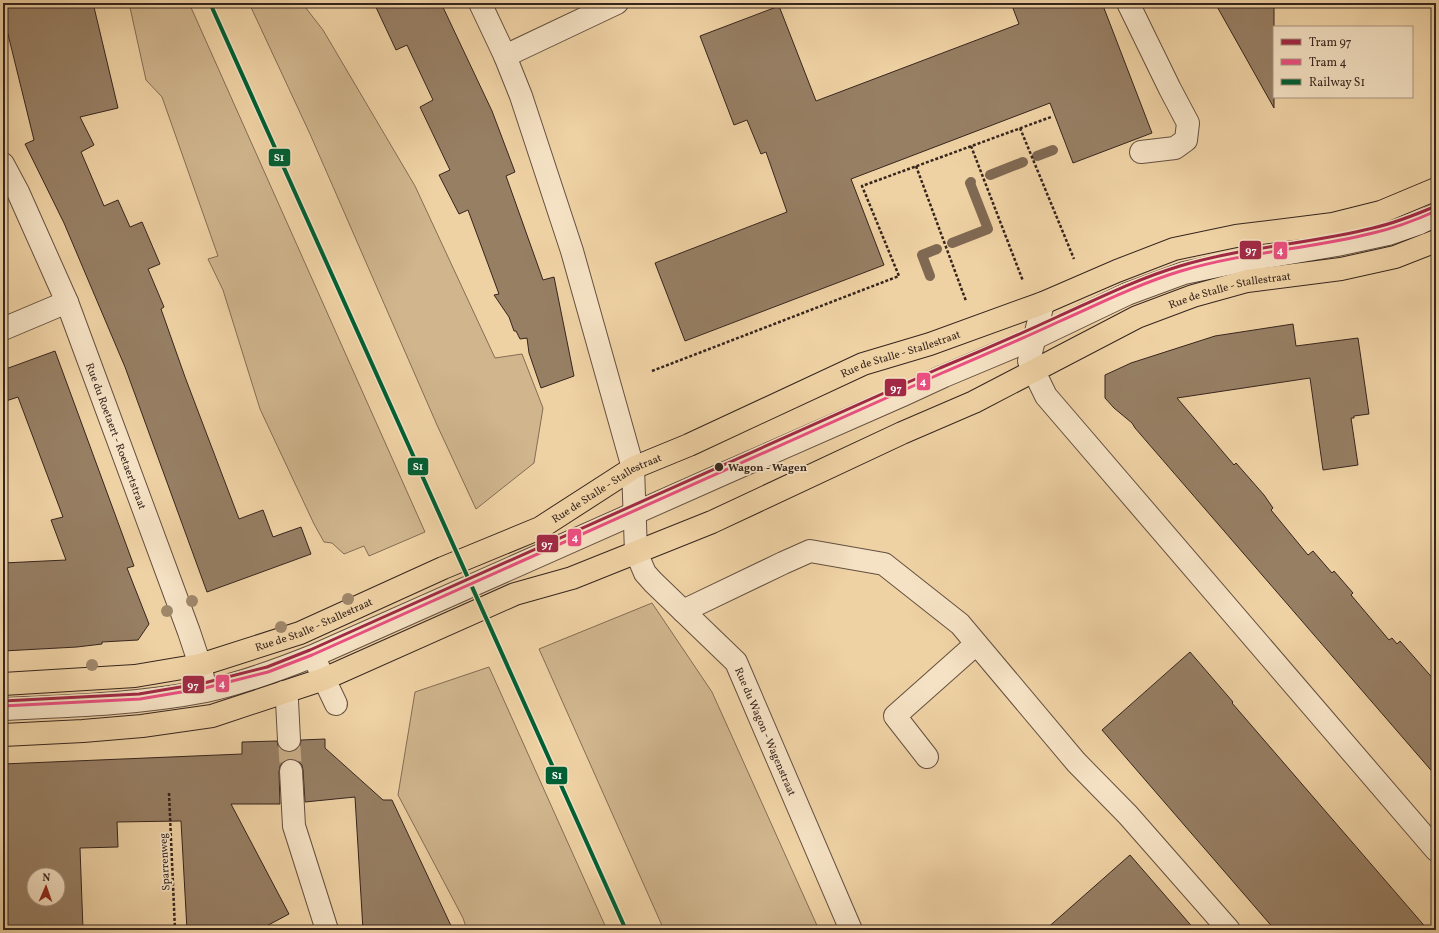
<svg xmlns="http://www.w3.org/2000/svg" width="1439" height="933" viewBox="0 0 1439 933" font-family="Vollkorn,serif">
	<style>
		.green { fill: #d0b58d; stroke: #846d56 }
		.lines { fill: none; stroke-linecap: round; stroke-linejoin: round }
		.stream { stroke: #806953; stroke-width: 10 }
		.building { fill: #977f64; stroke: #37251e; fill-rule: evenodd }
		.minor-tunnel { stroke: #caaf89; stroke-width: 22; stroke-dasharray: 22 11; stroke-linecap: butt }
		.minor-casing { stroke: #655040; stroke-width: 24 }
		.major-casing { stroke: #37251e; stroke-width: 24 }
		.path { stroke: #37251e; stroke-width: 2.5; stroke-dasharray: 3 2; stroke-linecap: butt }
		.minor { stroke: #f5e2c4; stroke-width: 22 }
		.major { stroke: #efd2a4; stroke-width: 22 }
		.rail-1-casing { stroke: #f5e2c4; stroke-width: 7 }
		.rail-1 { stroke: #005f33; stroke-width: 4 }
		.tram-1-casing { stroke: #f5e2c4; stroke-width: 6 }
		.tram-2-casing { stroke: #f5e2c4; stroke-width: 6 }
		.tram-1 { stroke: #a12944; stroke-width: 3 }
		.tram-2 { stroke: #ea4f80; stroke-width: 3 }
		.tree { fill: #9f876a }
		.stop-dot { fill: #37251e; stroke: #f5e2c4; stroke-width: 1.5 }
		.labels { text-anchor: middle; stroke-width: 3.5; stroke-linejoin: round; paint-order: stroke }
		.street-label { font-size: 11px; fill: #37251e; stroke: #f5e2c4 }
		.stop-label { font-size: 11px; font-weight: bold; fill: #37251e; stroke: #f5e2c4; text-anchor: start }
		.line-badge { stroke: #f5e2c4; stroke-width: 1.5 }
		.badge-label { font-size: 11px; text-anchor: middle; font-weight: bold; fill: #fff }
	</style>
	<rect width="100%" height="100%" fill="#efd2a4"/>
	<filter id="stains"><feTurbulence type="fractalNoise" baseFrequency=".005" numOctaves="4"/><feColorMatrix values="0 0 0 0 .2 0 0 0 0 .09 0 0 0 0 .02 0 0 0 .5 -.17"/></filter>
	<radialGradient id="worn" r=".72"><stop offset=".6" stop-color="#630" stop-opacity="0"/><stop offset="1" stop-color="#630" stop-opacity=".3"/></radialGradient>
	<!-- green -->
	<path class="green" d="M129 3H189L425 532 369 556 364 546 344 554 332 543 324 542 314 524 260 409 223 290 208 259 218 256 162 97 146 80Z
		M249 3H302L323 30 415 186 495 358 522 354 543 408 534 463 476 509 437 425 310 134Z
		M652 603 712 692 819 930H664L539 649Z
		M489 667 607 930H467L463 918 398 795 415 692Z"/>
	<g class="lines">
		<!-- stream -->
		<path class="stream" d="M1037 156 1053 150
			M990 175 1023 162
			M952 243 988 229 970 183 971 182
			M930 276 922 255 937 249"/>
	</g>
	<!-- building -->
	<path class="building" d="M3 3H93L118 108 80 117 94 145 81 152 104 206 118 200 130 227 142 222 160 264 148 269 164 307 161 309 185 377 239 519 263 510 273 537 301 527 311 554 207 592 125 367 64 223 25 144 34 140 3 14Z
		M374 3H441L492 111 515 172 506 176 543 280 554 277 574 376 541 388 529 353 527 338 520 339 516 331H514L509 317 494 295 499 294 468 210 459 214 439 175 450 170 420 107 433 100 407 45 396 50Z
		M1011 3H1102L1152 133 1073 163 1050 103 851 179 884 265 685 341 655 263 787 212 766 152 761 154 747 120 734 125 700 36 779 6 816 101 1019 24Z
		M1215 3H1274V108Z
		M1293 324 1296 346 1358 338 1369 414 1354 416V418H1351L1358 465 1323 470 1310 378 1177 398 1234 465 1236 463 1264 495 1273 508 1271 510 1308 555 1313 551 1332 573 1334 571 1353 593 1351 595 1389 640 1392 638 1397 644 1400 641 1436 682V776L1135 428 1132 423 1114 408 1105 398V375L1131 363 1215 336Z
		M55 351 134 566 127 568 149 624 138 640 102 642V644L77 647 3 651V563L66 560 51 520 63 517 18 397 3 402V370Z
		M1190 652 1233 702 1232 703 1428 930H1275L1102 730Z
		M325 739V748L383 800H392L453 930H363L355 797 305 802 303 770 302 765 297 760 291 759 285 760 280 766 279 772 280 804H231L289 914 259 930H187L181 821 117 822 118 847 80 848 83 930H7L3 860V764L242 754V742L277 741 278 746 283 751 290 752 296 750 300 746 301 740ZM34 875H58V899H34Z
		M1130 855 1195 930H1045Z"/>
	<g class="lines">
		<!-- minor-tunnel -->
		<path class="minor-tunnel" d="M289 740 291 771"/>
		<defs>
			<g id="minor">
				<path id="s1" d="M480 3 505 56 521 96 572 251 633 468 636 552 645 573 653 582 736 662 851 930"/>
				<path d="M1128 3 1170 89 1188 123 1186 140 1175 148 1141 152"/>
				<path d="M505 56 617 3"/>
				<path id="s2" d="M3 164 18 192 67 302 189 632 200 665 204 682"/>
				<path d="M1043 303 1029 361 1046 396 1436 850"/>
				<path d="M3 329 67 302"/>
				<path d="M683 611 783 563 810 551 884 564 960 624 1076 762 1128 815 1229 930"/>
				<path d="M316 662 336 704"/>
				<path d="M284 692 287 701 289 740"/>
				<path d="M3 709C71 706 139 704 206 691 243 683 278 670 313 656L723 474 903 395 944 376 1035 338 1127 294 1184 273 1242 261 1337 245 1388 234 1420 223 1436 215"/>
				<path d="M927 757 895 716 976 644"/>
				<path d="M291 771 294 826 327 930"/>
			</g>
			<g id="major">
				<path id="s3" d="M3 684 135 676 200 665 300 633 443 568 540 528 633 468 689 445 863 364 930 344 1043 303 1117 271 1174 249 1236 236 1333 224 1381 212 1436 189"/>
				<path id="s4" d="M3 735 83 731 142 726 212 716 324 679 515 594 572 578 712 522 902 433 974 402 1137 317 1193 296 1247 281 1341 269 1395 257 1436 241"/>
			</g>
		</defs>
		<!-- minor casing -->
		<use href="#minor" class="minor-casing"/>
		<!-- major casing -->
		<use href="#major" class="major-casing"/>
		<!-- path -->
		<path class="path" d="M1020 128 1074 259
			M971 146 1023 281
			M916 166 966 301
			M652 371 899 276 862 186 1051 117
			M169 793 175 930"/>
		<!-- minor -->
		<use href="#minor" class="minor"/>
		<!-- major -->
		<use href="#major" class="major"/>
		<defs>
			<path id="rail-1" d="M210 3 626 930"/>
		</defs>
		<!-- rail-1 casing -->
		<use href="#rail-1" class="rail-1-casing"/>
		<!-- rail-1 -->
		<use href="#rail-1" class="rail-1"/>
		<defs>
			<path id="tram-1" d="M3 701 139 694 204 683 267 667 310 650 940 368C979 352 1018 335 1057 317 1097 299 1137 279 1180 266 1243 247 1309 244 1373 228 1395 223 1415 215 1436 206"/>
			<path id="tram-2" d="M3 706 140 699 205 688 268 672 312 655 942 373C981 356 1020 340 1058 322 1099 304 1138 284 1181 271 1244 252 1310 249 1373 233 1395 228 1416 220 1436 211"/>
		</defs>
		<!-- tram-1 casing -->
		<use href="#tram-1" class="tram-1-casing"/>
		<!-- tram-2 casing -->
		<use href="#tram-2" class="tram-2-casing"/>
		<!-- tram-1 -->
		<use href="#tram-1" class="tram-1"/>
		<!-- tram-2 -->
		<use href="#tram-2" class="tram-2"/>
	</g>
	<!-- trees -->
	<g class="tree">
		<circle cx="348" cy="599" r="6"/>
		<circle cx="192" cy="601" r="6"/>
		<circle cx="167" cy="611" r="6"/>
		<circle cx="281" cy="627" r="6"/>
		<circle cx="92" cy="665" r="6"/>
	</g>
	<!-- markers -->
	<circle class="stop-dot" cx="719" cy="467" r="5"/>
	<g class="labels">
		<!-- street labels -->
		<g class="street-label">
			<text dy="4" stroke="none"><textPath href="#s4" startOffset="1316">Rue de Stalle - Stallestraat</textPath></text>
			<text dy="4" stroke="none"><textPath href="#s3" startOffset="967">Rue de Stalle - Stallestraat</textPath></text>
			<text dy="4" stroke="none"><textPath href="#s2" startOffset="295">Rue du Roetaert - Roetaertstraat</textPath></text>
			<text dy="4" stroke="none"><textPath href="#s3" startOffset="643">Rue de Stalle - Stallestraat</textPath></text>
			<text dy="4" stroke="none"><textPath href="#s3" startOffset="319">Rue de Stalle - Stallestraat</textPath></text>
			<text dy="4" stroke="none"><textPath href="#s1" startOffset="800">Rue du Wagon - Wagenstraat</textPath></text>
			<text transform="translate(164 862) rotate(-93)" y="4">Sparrenweg</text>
		</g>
		<!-- stop labels -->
		<g class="stop-label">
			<text x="728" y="471">Wagon - Wagen</text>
		</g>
	</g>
	<g class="line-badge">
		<rect x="268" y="148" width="23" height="19" rx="4" fill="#005f33"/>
		<rect x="1239" y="240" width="23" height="20" rx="4" fill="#a12944"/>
		<rect x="1273" y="241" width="15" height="19" rx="4" fill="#ea4f80"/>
		<rect x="916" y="372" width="15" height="19" rx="4" fill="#ea4f80"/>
		<rect x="884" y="378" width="23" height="19" rx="4" fill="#a12944"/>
		<rect x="407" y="457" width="22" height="19" rx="4" fill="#005f33"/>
		<rect x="567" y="528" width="15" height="19" rx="4" fill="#ea4f80"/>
		<rect x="536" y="534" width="23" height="19" rx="4" fill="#a12944"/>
		<rect x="215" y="674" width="15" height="19" rx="4" fill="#ea4f80"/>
		<rect x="182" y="675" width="23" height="19" rx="4" fill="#a12944"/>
		<rect x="545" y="766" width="23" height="19" rx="4" fill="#005f33"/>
	</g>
	<g class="badge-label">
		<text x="279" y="161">S1</text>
		<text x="1251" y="254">97</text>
		<text x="1280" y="254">4</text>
		<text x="923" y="385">4</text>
		<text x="896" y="392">97</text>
		<text x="418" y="470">S1</text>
		<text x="575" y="541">4</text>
		<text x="547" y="548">97</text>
		<text x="222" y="687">4</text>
		<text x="193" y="689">97</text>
		<text x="557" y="779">S1</text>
	</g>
	<!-- margin -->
	<rect width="1439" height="933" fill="none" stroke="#efd2a4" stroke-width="16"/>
	<rect x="4" y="4" width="1431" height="925" fill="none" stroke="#37251e" stroke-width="2"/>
	<rect x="8" y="8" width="1423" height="917" fill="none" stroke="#37251e"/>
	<!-- legend -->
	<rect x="1273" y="26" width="140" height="72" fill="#f5e2c4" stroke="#a99682"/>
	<rect x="1281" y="39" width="20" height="6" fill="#a12944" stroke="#a99682"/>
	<text x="1309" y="46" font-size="12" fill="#37251e">Tram 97</text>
	<rect x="1281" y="59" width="20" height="6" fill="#ea4f80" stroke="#a99682"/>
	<text x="1309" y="66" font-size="12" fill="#37251e">Tram 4</text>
	<rect x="1281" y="79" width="20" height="6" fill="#005f33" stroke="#a99682"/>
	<text x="1309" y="86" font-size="12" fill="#37251e">Railway S1</text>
	<!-- north arrow -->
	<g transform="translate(46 887) rotate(2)"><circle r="19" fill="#f5e2c4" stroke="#a99682"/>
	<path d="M0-3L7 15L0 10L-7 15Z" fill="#8f2418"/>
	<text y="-6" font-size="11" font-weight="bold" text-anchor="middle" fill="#37251e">N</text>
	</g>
	<rect width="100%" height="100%" filter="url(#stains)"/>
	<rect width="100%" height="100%" fill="url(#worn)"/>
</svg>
